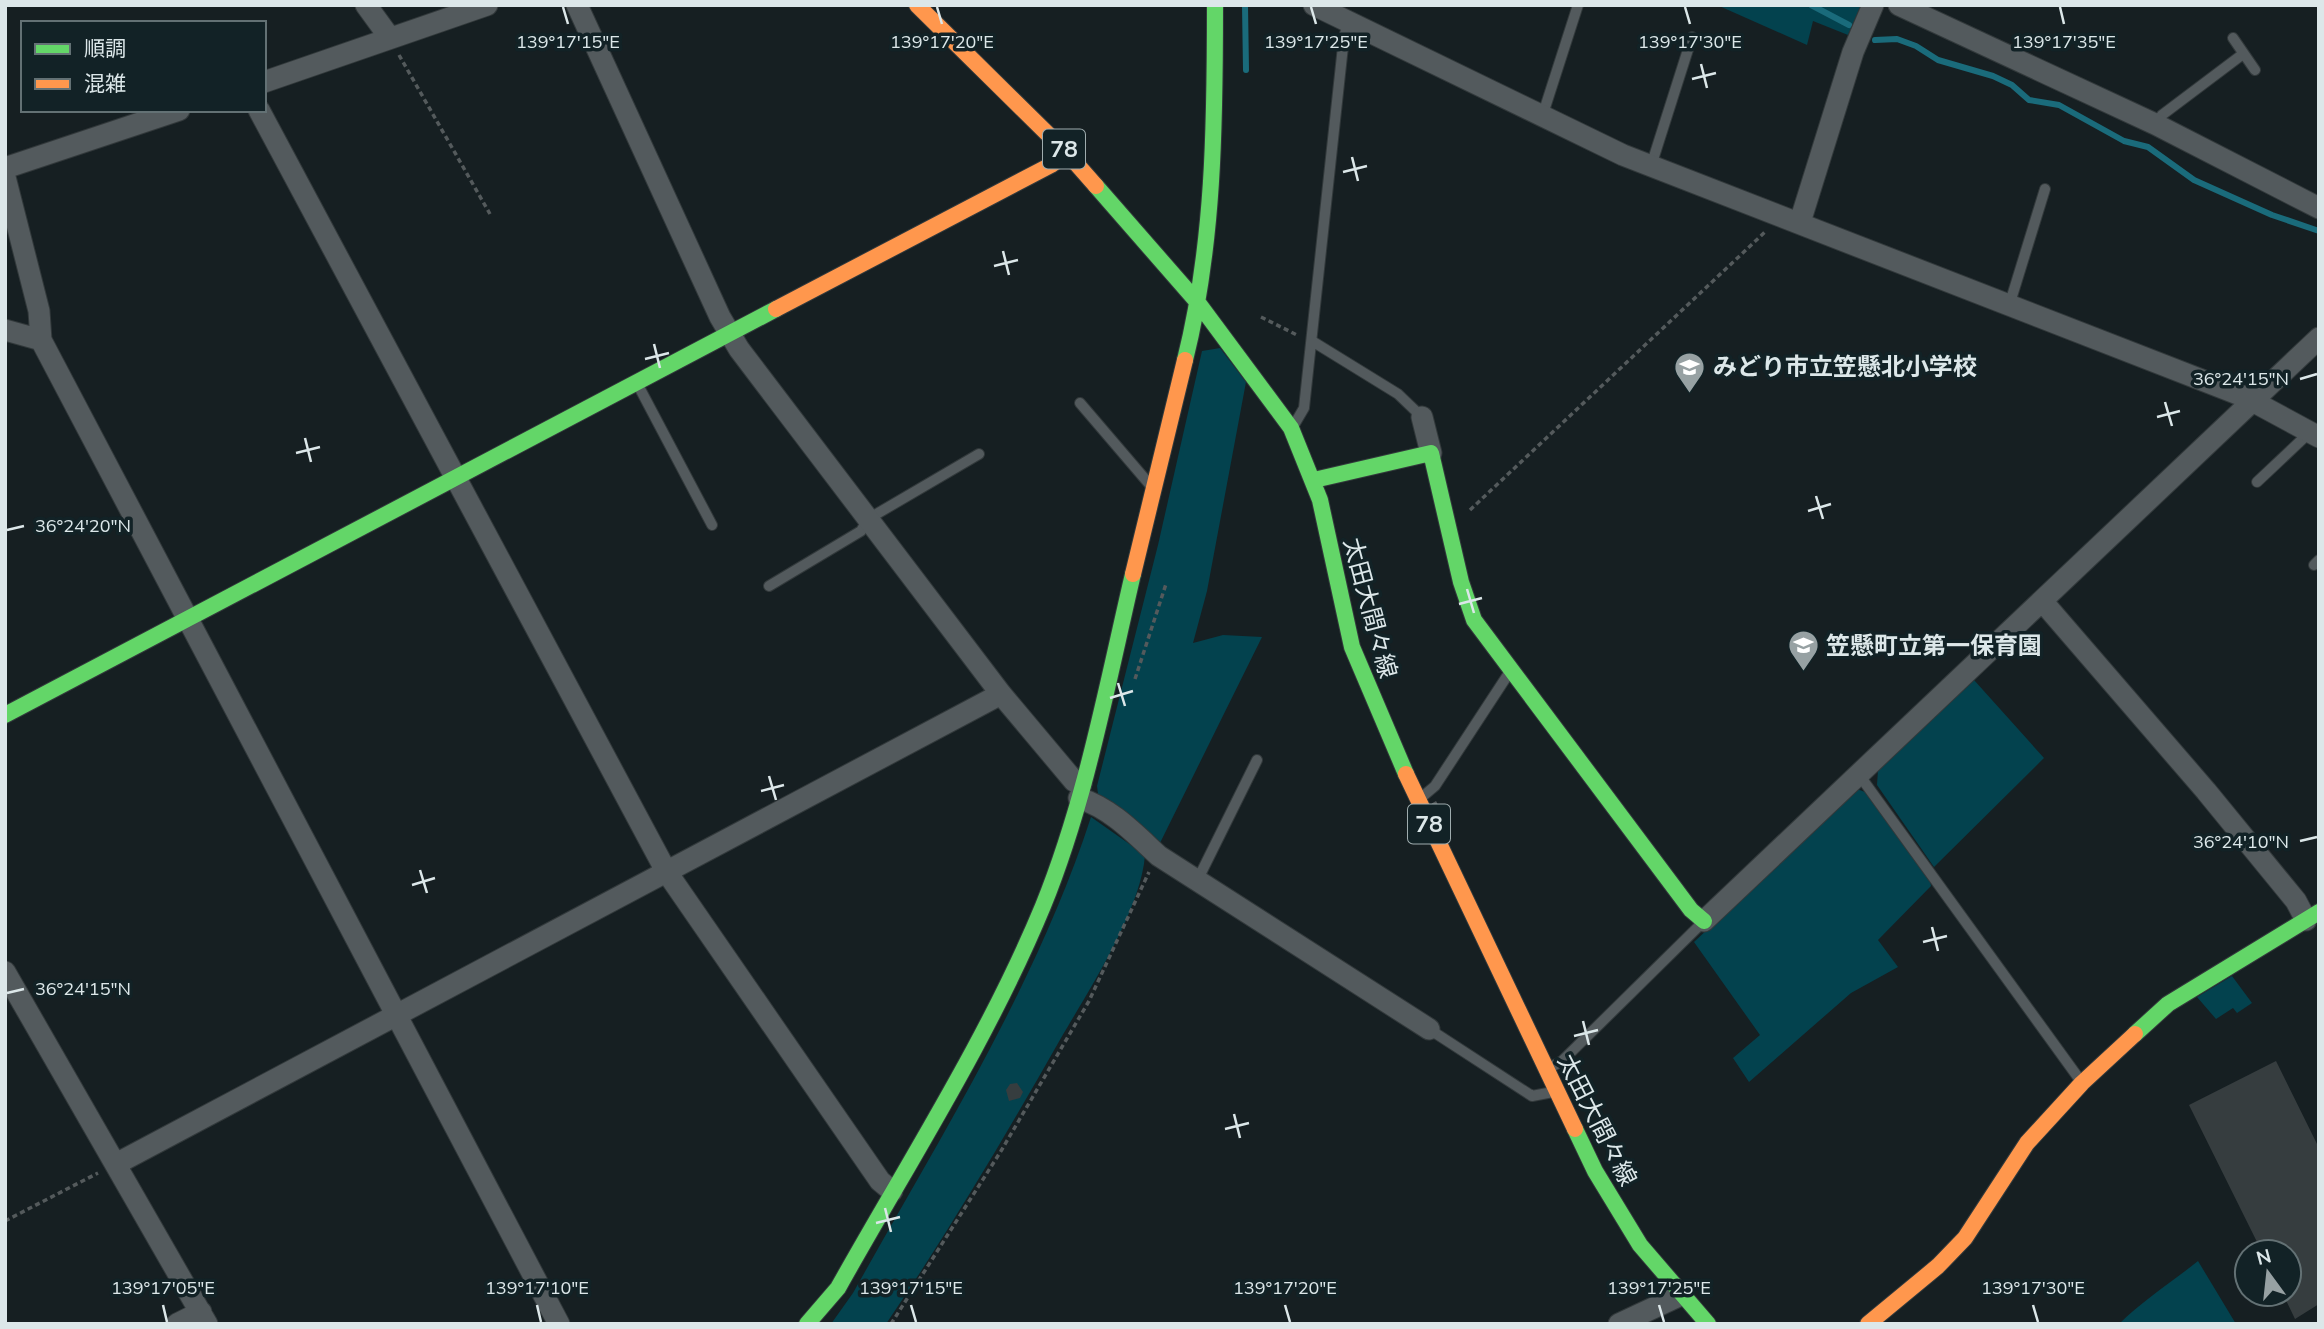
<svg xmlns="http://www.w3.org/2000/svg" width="2324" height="1329" viewBox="0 0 2324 1329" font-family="Mulish,'Noto Sans JP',sans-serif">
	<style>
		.green { fill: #03424e }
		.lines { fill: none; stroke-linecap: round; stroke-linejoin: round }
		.stream { stroke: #1a6b7b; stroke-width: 6 }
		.building { fill: #363d3f }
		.lane-casing { stroke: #32393b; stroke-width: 12 }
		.street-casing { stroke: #32393b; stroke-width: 23 }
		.fast-casing { stroke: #32393b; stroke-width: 18 }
		.slow-casing { stroke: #32393b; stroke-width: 18 }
		.path { stroke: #545a5c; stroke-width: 3.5; stroke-dasharray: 5 3.5; stroke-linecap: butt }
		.lane { stroke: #535a5d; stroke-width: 10 }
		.street { stroke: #535a5d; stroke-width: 21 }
		.fast { stroke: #63d668; stroke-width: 16 }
		.slow { stroke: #ff974d; stroke-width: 16 }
		.path-bridge { stroke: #545a5c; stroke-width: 3.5; stroke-dasharray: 5 3.5; stroke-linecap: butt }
		.ticks { fill: none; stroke: #dce7e9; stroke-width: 2.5 }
		.labels { text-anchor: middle; stroke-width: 7; stroke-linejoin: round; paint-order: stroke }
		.shield { fill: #122226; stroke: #9facae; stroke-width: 2 }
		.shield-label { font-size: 23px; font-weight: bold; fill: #dce7e9 }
		.poi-label { font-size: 24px; font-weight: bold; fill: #dce7e9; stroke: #122226; text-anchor: start }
		.street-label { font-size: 24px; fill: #dce7e9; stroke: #122226 }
		.ticks-label { font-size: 18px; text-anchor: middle; fill: #dce7e9; stroke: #122226; stroke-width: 7; stroke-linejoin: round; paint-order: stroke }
	</style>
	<rect width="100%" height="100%" fill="#161f22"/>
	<!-- green -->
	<path class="green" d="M1717 5H1861L1848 35 1813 21 1807 45Z
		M1220 348 1246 382 1207 591 1193 643 1223 635 1262 637 1158 847 1139 824 1098 794 1097 786 1158 545 1202 351Z
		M1974 680 2044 758 1934 867 1877 785 1878 770Z
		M1857 789 1865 792 1930 880 1931 886 1878 940 1898 967 1851 993 1749 1082 1733 1058 1760 1035 1694 942Z
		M1091 817 1145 855C1141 910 1089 990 1061 1038 1006 1135 949 1231 886 1324H831L853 1293C939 1139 1036 986 1091 817Z
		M2232 976 2252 1003 2237 1013 2233 1008 2216 1019 2197 997Z
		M2198 1261 2236 1324H2119C2142 1301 2172 1282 2198 1261Z"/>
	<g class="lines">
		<!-- stream -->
		<path class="stream" d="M1245 5 1246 70
			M1811 5 1849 25
			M1875 40 1897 39 1916 46 1938 60 1993 76 2012 85 2029 100 2059 105 2124 141 2148 147 2194 180 2272 215 2319 231"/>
	</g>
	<!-- building -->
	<path class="building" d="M2276 1061 2319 1148V1304L2295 1319 2283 1294H2289V1252H2262L2189 1105Z
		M1017 1083 1023 1092 1020 1098 1009 1101 1006 1090 1010 1084Z"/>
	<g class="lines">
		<defs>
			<path id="lane" d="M2233 38 2255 70
				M1542 117 1578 5
				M2155 124 2162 115 2243 54
				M1651 166 1692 37
				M2009 306 2045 189
				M1312 341 1398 394 1422 417
				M638 385 712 525
				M1080 403 1151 486
				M1294 425 1304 408 1344 37 1349 21
				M2257 482 2310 432
				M2314 565 2319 560
				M769 586 861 531 868 519 979 454
				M1860 776 2080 1080
				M1422 797 1435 786 1509 673
				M1197 881 1257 760
				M1429 1029 1532 1096 1553 1092
				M1549 1068 1562 1061 1702 923"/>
			<path id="street" d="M366 5 390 38
				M577 5 720 317 739 349 1001 694 1074 781 1081 784
				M1314 5 1623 155 2243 396 2319 437
				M1899 5 2155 124 2319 208
				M264 82 487 5
				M259 110 666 871 880 1181 892 1191
				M5 168 179 110
				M5 177 39 311 41 340 559 1324
				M1800 222 1853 52 1873 5
				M5 330 41 340
				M1422 417 1431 453
				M2043 602 2206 791 2296 901 2306 920
				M1079 798C1112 809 1134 833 1159 856L1429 1029
				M1704 921 2319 338
				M5 972 207 1324
				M116 1164 1001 694
				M177 1324 201 1312
				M1619 1324 1681 1295"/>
			<path id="fast" d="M1096 186 1199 304 1291 428 1320 500 1352 647 1406 774
				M1185 360C1214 244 1215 124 1215 5
				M1314 480 1431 453 1461 582 1474 620 1691 910 1704 921
				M5 715 776 309
				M2135 1034 2168 1004 2319 912
				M1575 1129 1595 1171 1640 1245 1708 1324
				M807 1324 838 1288C908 1163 988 1039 1043 906 1086 800 1107 685 1133 574"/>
			<path id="slow" d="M917 5 1067 153 1096 186
				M776 309 1051 165 1067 153
				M1133 574 1185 360
				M1406 774 1575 1129
				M1868 1324 1938 1266 1965 1238 2027 1143 2082 1083 2135 1034"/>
		</defs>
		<!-- lane casing -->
		<use href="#lane" class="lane-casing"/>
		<!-- street casing -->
		<use href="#street" class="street-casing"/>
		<!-- fast casing -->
		<use href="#fast" class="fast-casing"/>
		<!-- slow casing -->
		<use href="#slow" class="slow-casing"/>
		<!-- path -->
		<path class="path" d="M399 55 490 214
			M1261 317 1297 335
			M1470 510 1765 232
			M1135 679 1166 584
			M5 1221 98 1173
			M891 1324 1001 1151 1089 1001 1149 872"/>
		<!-- lane -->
		<use href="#lane" class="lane"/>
		<!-- street -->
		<use href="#street" class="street"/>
		<!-- fast -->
		<use href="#fast" class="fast"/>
		<!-- slow -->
		<use href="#slow" class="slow"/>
		<!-- path-bridge -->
		<path class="path-bridge" d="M1410 817 1438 802"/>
	</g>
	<!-- ticks -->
	<path class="ticks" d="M563 7 568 24M937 7 942 24M1311 7 1316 24M1685 7 1690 24M2060 7 2064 24M1701 64 1707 88M1692 79 1716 73M1352 157 1358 181M1343 172 1367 166M1003 251 1009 275M994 266 1018 260M654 344 660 368M645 359 669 353M2300 379 2317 374M2165 402 2172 426M2157 417 2180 411M305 438 311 462M296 453 320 447M1816 496 1823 519M1808 511 1831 504M7 530 24 526M1467 589 1474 613M1459 604 1482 598M1118 683 1125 706M1110 698 1133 691M769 776 776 800M761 791 784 785M2300 841 2317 837M420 870 427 893M412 885 435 878M1932 927 1938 951M1923 942 1947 936M7 993 24 989M1583 1021 1589 1045M1574 1036 1598 1030M1234 1114 1240 1138M1225 1129 1249 1123M885 1208 891 1232M876 1223 900 1217M163 1305 167 1322M537 1305 541 1322M911 1305 916 1322M1285 1305 1290 1322M1659 1305 1664 1322M2033 1305 2038 1322"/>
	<!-- icons -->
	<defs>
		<symbol id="school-pin" viewBox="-11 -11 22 30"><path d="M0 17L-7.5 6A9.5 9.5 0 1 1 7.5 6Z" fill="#97a1a3" stroke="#122226"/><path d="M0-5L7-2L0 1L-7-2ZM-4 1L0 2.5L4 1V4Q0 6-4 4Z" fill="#fff"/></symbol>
	</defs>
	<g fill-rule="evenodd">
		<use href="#school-pin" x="1672" y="350" width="35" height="47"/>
		<use href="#school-pin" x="1786" y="628" width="35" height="47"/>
	</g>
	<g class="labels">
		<!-- shield labels -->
		<g class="shield">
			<rect x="1043" y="129.5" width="42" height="39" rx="5"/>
			<rect x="1408" y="804.5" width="42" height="39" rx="5"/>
		</g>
		<g class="shield-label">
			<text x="1064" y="157">78</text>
			<text x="1429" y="832">78</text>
		</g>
		<!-- poi labels -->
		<g class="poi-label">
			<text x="1713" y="375">みどり市立笠懸北小学校</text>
			<text x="1826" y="654">笠懸町立第一保育園</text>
		</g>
		<!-- street labels -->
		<g class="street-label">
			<text transform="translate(1370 608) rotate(75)" y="8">太田大間々線</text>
			<text transform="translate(1597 1120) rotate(63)" y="8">太田大間々線</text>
		</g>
	</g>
	<g class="ticks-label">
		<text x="568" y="48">139°17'15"E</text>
		<text x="942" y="48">139°17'20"E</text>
		<text x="1316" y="48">139°17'25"E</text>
		<text x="1690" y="48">139°17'30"E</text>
		<text x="2064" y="48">139°17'35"E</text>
		<text x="2241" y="385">36°24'15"N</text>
		<text x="83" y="532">36°24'20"N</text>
		<text x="2241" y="848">36°24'10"N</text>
		<text x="83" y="995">36°24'15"N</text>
		<text x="163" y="1294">139°17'05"E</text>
		<text x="537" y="1294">139°17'10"E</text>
		<text x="911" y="1294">139°17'15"E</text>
		<text x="1285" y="1294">139°17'20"E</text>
		<text x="1659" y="1294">139°17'25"E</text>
		<text x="2033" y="1294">139°17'30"E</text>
	</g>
	<!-- border -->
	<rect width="2324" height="1329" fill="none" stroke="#dce7e9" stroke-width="14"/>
	<!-- legend -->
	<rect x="21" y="21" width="245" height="91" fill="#122226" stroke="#637174" stroke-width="2"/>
	<rect x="35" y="44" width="35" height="10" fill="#63d668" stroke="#637174" stroke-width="2"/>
	<text x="84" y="56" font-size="21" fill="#dce7e9">順調</text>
	<rect x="35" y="79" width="35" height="10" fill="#ff974d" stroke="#637174" stroke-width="2"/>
	<text x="84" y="91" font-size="21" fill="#dce7e9">混雑</text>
	<!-- north arrow -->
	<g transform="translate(2268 1273) rotate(345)"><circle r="33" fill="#122226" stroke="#637174" stroke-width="2"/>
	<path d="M0-5L12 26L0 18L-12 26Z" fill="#97a1a3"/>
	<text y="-10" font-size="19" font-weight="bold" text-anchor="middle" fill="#dce7e9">N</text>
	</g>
</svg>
